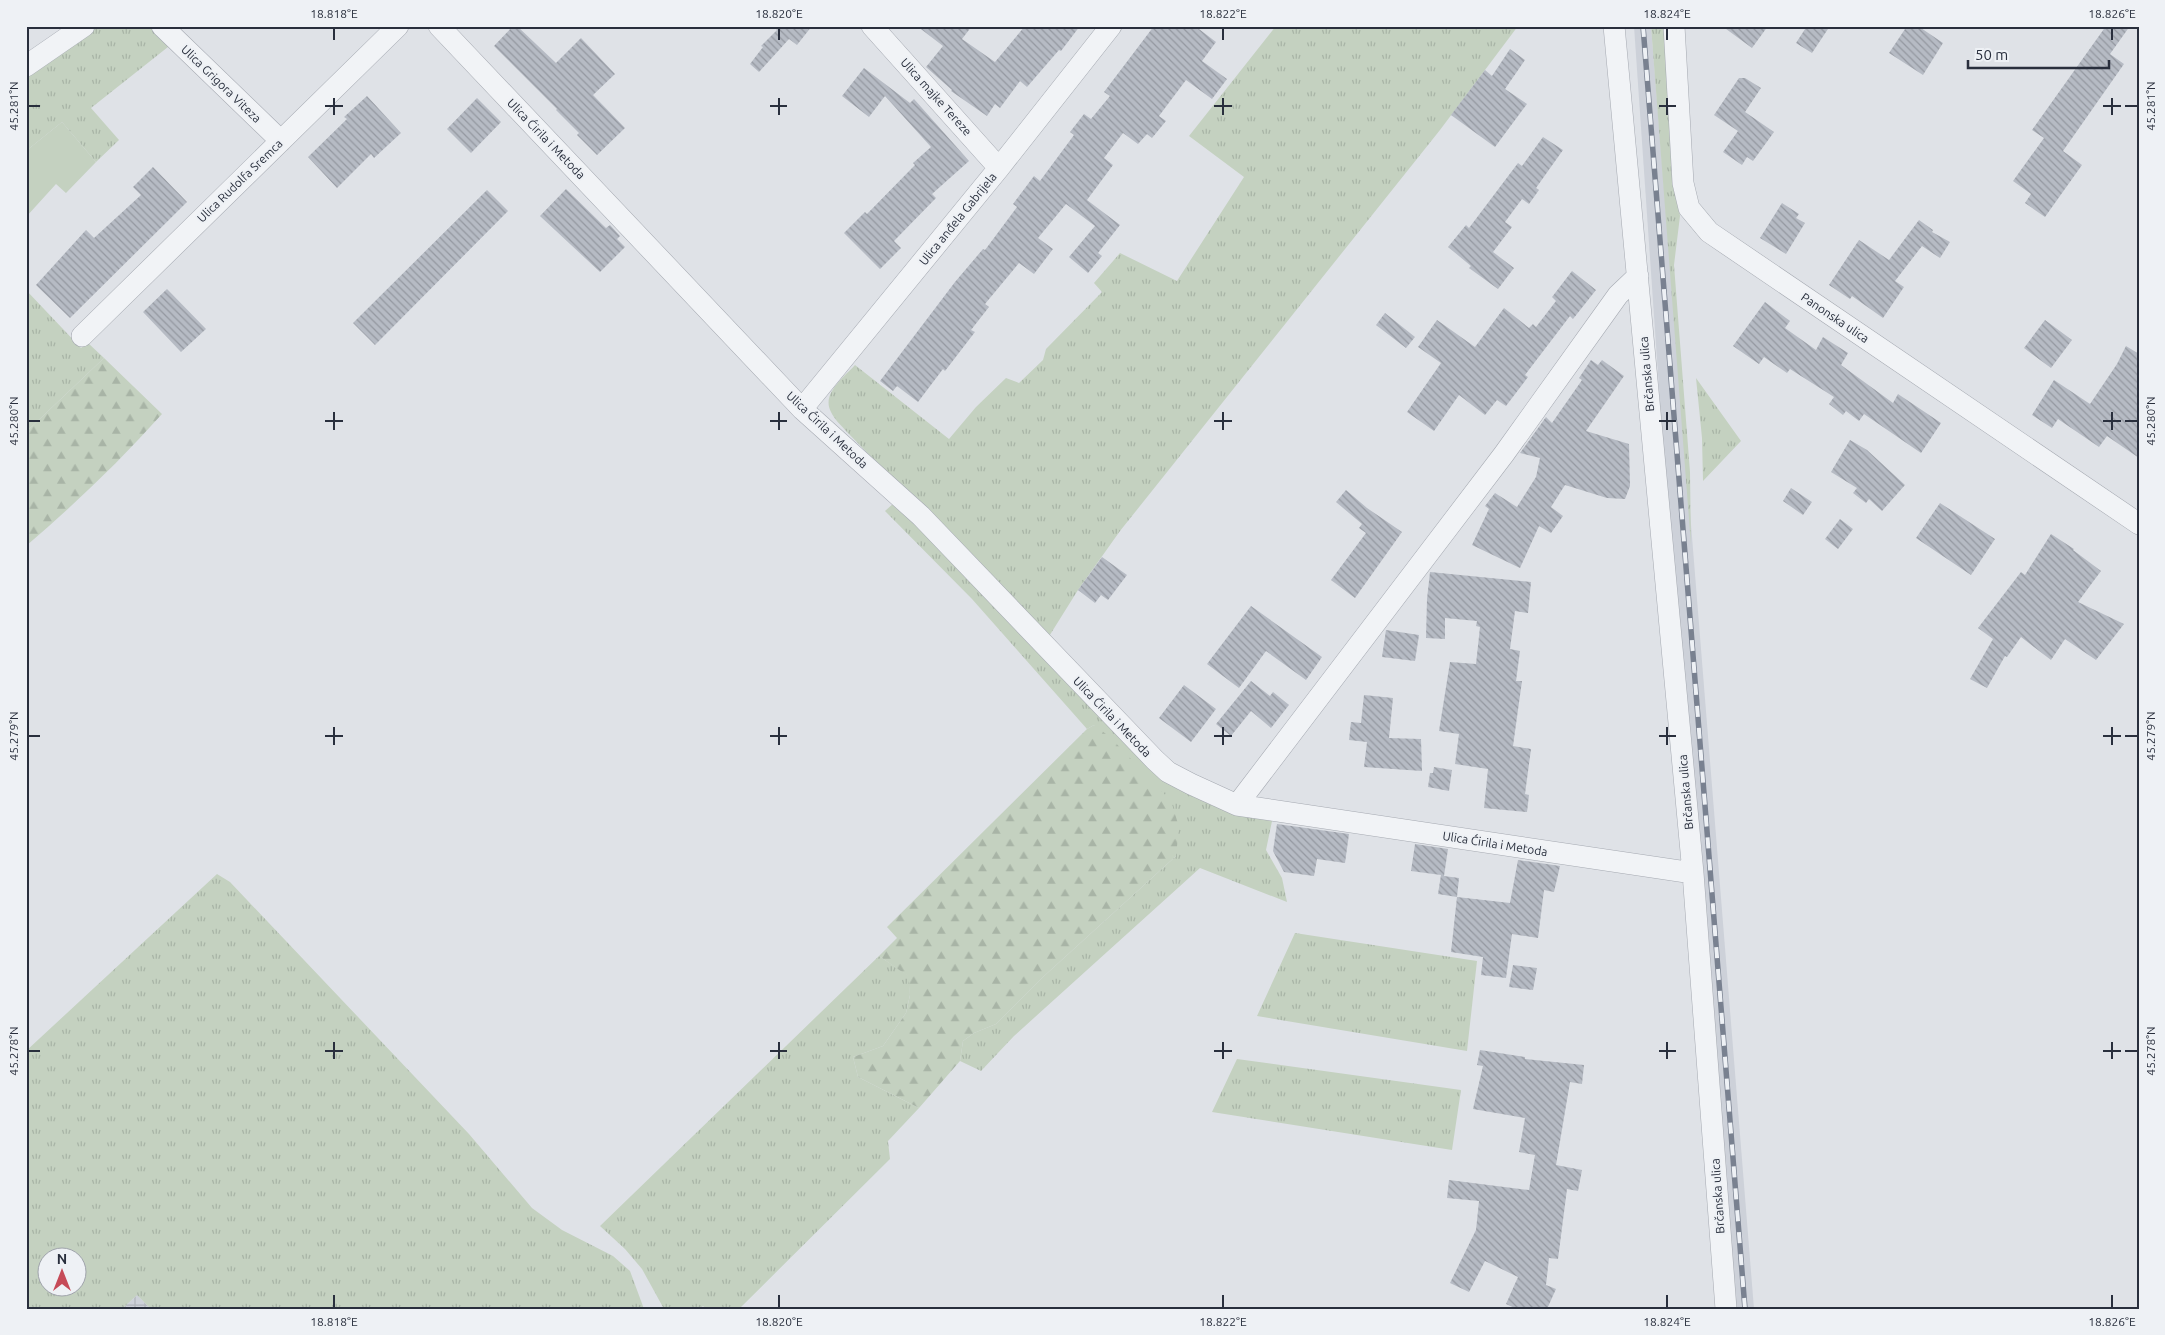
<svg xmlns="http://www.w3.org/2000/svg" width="2165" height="1335" viewBox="0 0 2165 1335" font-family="Ubuntu,sans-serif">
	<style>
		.built { fill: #cdd1d9 }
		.industrial { fill: url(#industrial-grid) }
		.grass { fill: url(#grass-tufts); fill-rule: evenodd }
		.forest { fill: url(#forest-firs) }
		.garden { fill: #c4d1c0 }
		.building { fill: url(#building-back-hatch) }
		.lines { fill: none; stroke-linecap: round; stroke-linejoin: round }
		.street-casing { stroke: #a5a9b1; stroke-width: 22 }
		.street { stroke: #f1f3f6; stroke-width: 21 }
		.rail-casing { stroke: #798190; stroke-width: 5.5 }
		.rail { stroke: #eef1f5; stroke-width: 4; stroke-dasharray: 11; stroke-linecap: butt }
		.ticks { fill: none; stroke: #292f3d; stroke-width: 2 }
		.labels { text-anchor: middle; stroke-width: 4; stroke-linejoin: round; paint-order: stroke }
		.street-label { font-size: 12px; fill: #292f3d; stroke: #eef1f5 }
		.neatline { fill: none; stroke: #292f3d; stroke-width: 2 }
		.ticks-label { font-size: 12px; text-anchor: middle; fill: #292f3d }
	</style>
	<defs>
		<pattern id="industrial-grid" width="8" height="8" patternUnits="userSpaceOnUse" patternTransform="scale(1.25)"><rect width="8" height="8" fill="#cdd1d9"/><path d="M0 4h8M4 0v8" fill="none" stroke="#b0b4bb"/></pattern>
		<pattern id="grass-tufts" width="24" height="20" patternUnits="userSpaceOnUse" patternTransform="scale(1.25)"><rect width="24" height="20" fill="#c4d1c0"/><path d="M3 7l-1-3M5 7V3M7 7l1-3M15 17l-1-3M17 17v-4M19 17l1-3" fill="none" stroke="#a8b4a6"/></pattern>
		<pattern id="forest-firs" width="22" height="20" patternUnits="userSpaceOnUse" patternTransform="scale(1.25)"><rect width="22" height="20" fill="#c4d1c0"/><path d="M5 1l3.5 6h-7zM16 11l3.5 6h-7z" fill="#a8b4a6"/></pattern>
		<pattern id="building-back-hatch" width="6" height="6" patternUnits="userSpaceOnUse" patternTransform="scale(1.25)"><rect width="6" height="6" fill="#b6bbc4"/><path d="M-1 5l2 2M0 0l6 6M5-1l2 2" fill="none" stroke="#9498a0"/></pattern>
	</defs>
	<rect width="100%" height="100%" fill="#dfe2e7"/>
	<!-- built -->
	<path class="built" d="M1634 26H1651L1754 1309H1735L1667 504Z"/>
	<!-- industrial -->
	<path class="industrial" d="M137 1295 151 1309H122Z"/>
	<!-- grass -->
	<path class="grass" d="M98 26H156L173 43 91 108 119 140 96 162 62 122 26 151V76Z
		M1276 26H1518L1440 130 1120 531 1078 590 1048 638 846 431C841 425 834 419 831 412 821 394 844 377 855 365L949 439 976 407 1006 378 1019 383 1043 360 1046 349 1102 292 1094 283 1120 253 1177 281 1244 177 1189 136Z
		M1651 26H1667L1676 190 1680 216 1674 265 1690 472 1691 545Z
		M26 290 81 348 87 342 104 358 26 432Z
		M1696 378 1741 441 1703 481 1702 438Z
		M895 502 1020 630 1071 688 1109 726 1272 821 1266 850 1282 878 1287 902 1200 868 1014 1036 981 1071 960 1061 963 1041 974 1033 996 1024 1043 977 1176 856 1094 725 1087 729 972 599 885 511Z
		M217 874 230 882 469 1134 532 1208 562 1230 613 1256 630 1271 644 1309H151L137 1295 122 1309H26V1051ZM48 1258H78V1288H48Z
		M1295 933 1477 961 1467 1051 1257 1016Z
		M879 956 909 976 910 995 906 1013 883 1046 853 1057 858 1077 919 1108 888 1141 890 1159 739 1309H706L703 1306 700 1309H664L642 1269 625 1249 600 1226Z
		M1237 1059 1461 1090 1452 1150 1212 1112Z"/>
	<!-- forest -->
	<path class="forest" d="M104 358 162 414C120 461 74 505 26 546V432Z
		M1094 725 1110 737 1171 801 1179 827 1176 856 1043 977 996 1024 974 1033 963 1041 960 1061 919 1108 858 1077 853 1057 883 1046 906 1013 910 995 908 976 879 956 897 938 887 927 1087 729Z"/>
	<!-- garden -->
	<path class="garden" d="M62 122 96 162 66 193 56 184 26 217V151Z"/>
	<!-- building -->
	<path class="building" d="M513 26H517L556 63 581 38 615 74 593 95 625 128 597 155 577 135 579 133 556 110 557 109 494 46Z
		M773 26H812L797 45 789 39 759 72 750 64 763 47 761 46 777 30Z
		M917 26H972L962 39 995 62 1025 26H1080L1061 51 1059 50 1027 87 1020 81 1000 108 995 104 987 116 951 91 952 90 926 67 943 46Z
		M1154 26H1195L1216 42 1202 61 1227 79 1212 99 1186 80 1159 116 1166 121 1152 138 1147 134 1138 144 1123 133 1104 158 1113 165 1087 200 1120 225 1098 253 1102 256 1088 273 1069 257 1095 226 1066 204 1038 238 1053 249 1034 274 1019 263 985 304 989 307 971 330 975 332 945 371 943 369 918 402 897 386 893 391 880 381 955 282 983 249 985 250 1017 207 1013 204 1034 176 1040 181 1074 135 1070 132 1084 114 1091 119 1110 96 1104 92Z
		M1722 26H1768L1752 48Z
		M1807 26H1830L1812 53 1796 43Z
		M1907 26H1918L1943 43 1923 75 1889 53Z
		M2106 26H2130L2110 54 2124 64 2063 151 2082 165 2045 217 2025 203 2031 194 2013 181 2044 138 2032 130Z
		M1510 49 1525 60 1505 89 1527 104 1495 147 1451 115 1485 70 1492 76Z
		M864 68 910 103 914 99 969 161 932 194 936 198 894 241 901 248 880 269 844 233 865 212 867 214 915 165 913 163 931 147 885 96 869 117 842 96Z
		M1739 78H1745L1761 88 1745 112 1774 132 1753 161 1747 157 1742 165 1723 152 1738 131 1714 115Z
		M367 96 401 133 374 158 371 154 337 188 308 157 347 119 344 117Z
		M477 98 501 122 471 153 447 129Z
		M1543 137 1563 150 1536 188 1539 190 1529 204 1522 199 1505 222 1512 227 1493 252 1514 268 1498 289 1469 268 1471 266 1448 247 1466 225 1469 228 1518 163 1522 166Z
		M153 167 187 202 70 318 36 285 86 230 94 238 141 195 133 187Z
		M566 189 606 228 610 225 620 236 617 239 625 247 600 272 540 216Z
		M487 190 508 211 375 345 353 323Z
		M1782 203 1799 214 1796 218 1805 223 1786 254 1760 238Z
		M1919 220 1933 230 1932 232 1950 242 1940 258 1922 246 1895 281 1904 287 1883 318 1852 296 1850 299 1829 285 1859 240 1889 260Z
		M1572 271 1596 290 1573 319 1570 316 1525 375 1528 377 1506 406 1497 400 1485 415 1459 395 1434 431 1407 412 1441 363 1418 347 1437 320 1475 347 1504 308 1529 328 1533 324 1536 327 1556 301 1552 297Z
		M167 289 206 329 181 352 143 312Z
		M1765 302 1790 321 1785 328 1816 350 1823 337 1848 353 1841 365 1893 403 1898 394 1941 423 1921 453 1864 414 1859 421 1846 411 1843 415 1829 404 1834 397 1790 369 1787 373 1764 357 1759 364 1733 346Z
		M1385 313 1415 337 1406 348 1376 325Z
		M2045 320 2072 340 2051 368 2024 348Z
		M2126 346 2139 354V458L2107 436 2099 447 2058 419 2052 428 2032 415 2054 380 2090 404 2117 364Z
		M1591 360 1598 365 1602 360 1624 376 1586 431 1629 444 1630 486 1625 499 1607 498 1565 485 1551 507 1563 516 1551 533 1539 526 1520 568 1472 545 1489 509 1485 506 1495 493 1517 507 1536 477 1540 458 1520 453 1546 417 1552 423 1582 380 1579 378Z
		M1850 440 1867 450 1905 485 1882 511 1869 499 1866 503 1853 493 1857 488 1831 472Z
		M1791 488 1812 502 1803 515 1783 501Z
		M1346 490 1367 508 1402 532 1355 598 1331 580 1366 533 1359 528 1362 524 1336 502Z
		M1940 503 1995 539 1971 575 1916 538Z
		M1840 519 1853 529 1838 549 1825 539Z
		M2051 534 2074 549 2073 550 2101 571 2078 602 2124 624 2096 660 2065 639 2051 660 2021 637 2007 657 2005 656 1987 688 1970 679 1993 639 1978 628 2021 572 2025 575Z
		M1102 557 1127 575 1108 600 1101 595 1095 603 1078 590Z
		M1430 572 1531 582 1528 613 1515 611 1510 649 1520 651 1516 681H1522L1513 746 1531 749 1525 794 1529 795 1527 812 1484 808 1488 769 1455 764 1459 734 1439 731 1450 662 1476 664 1480 627 1476 626 1477 621 1445 618V639L1426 638 1427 599Z
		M1251 606 1322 657 1306 680 1266 651 1239 688 1207 664Z
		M1386 630 1419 635 1415 661 1382 657Z
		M1251 681 1270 696 1273 692 1289 705 1271 728 1251 711 1231 736 1216 724Z
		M1184 685 1216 709 1191 742 1159 718Z
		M1364 695 1393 698 1389 738 1421 739 1422 771 1364 767 1367 742 1349 740 1351 722 1361 723Z
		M1434 767 1452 770 1449 791 1428 787 1430 773H1433Z
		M1277 824 1349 834 1345 863 1317 859 1314 876 1284 872 1273 851Z
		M1415 844 1448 849 1444 876 1459 878 1457 897 1438 894 1441 875 1411 871Z
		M1518 860 1560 866 1554 892 1544 890 1538 938 1512 934 1506 978 1481 975 1483 957 1451 952 1457 897 1510 903Z
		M1513 965 1537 968 1533 990 1509 987Z
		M1480 1050 1525 1057V1059L1584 1065 1582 1084 1570 1082 1556 1165 1582 1170 1578 1191 1567 1189 1558 1259 1549 1258 1546 1285 1556 1289 1547 1309H1517L1506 1304 1518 1277 1485 1261 1469 1292 1450 1283 1476 1230 1479 1201 1447 1198 1449 1180 1529 1190 1535 1155 1519 1152 1525 1118 1473 1109 1483 1066 1477 1065Z"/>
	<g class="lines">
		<defs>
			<path id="street" d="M162 26 281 141
				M439 26 802 409 921 516 1155 760 1168 772 1191 784 1237 805 1693 873
				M872 26 999 168
				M1614 26 1693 873 1726 1309
				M1674 26 1683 183 1689 208 1709 232 2139 524
				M26 66 84 26
				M82 336 398 26
				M802 409 999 168 1111 26
				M1237 805 1504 454 1618 295 1638 276"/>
		</defs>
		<!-- street casing -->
		<use href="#street" class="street-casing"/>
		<!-- street -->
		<use href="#street" class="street"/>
		<defs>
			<path id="rail" d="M1643 26 1745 1309"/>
		</defs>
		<!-- rail casing -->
		<use href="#rail" class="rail-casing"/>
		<!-- rail -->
		<use href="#rail" class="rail"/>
	</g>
	<!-- ticks -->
	<path class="ticks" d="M334 28V40M779 28V40M1223 28V40M1667 28V40M2112 28V40M334 98V115M779 98V115M1223 98V115M1667 98V115M2112 98V115M28 106H40M325 106H343M770 106H787M1214 106H1232M1659 106H1676M2103 106H2121M2125 106H2138M334 412V430M779 412V430M1223 412V430M1667 412V430M2112 412V430M28 421H40M325 421H343M770 421H787M1214 421H1232M1659 421H1676M2103 421H2121M2125 421H2138M334 727V745M779 727V745M1223 727V745M1667 727V745M2112 727V745M28 736H40M325 736H343M770 736H787M1214 736H1232M1659 736H1676M2103 736H2121M2125 736H2138M334 1042V1059M779 1042V1059M1223 1042V1059M1667 1042V1059M2112 1042V1059M28 1051H40M325 1051H343M770 1051H787M1214 1051H1232M1659 1051H1676M2103 1051H2121M2125 1051H2138M334 1295V1308M779 1295V1308M1223 1295V1308M1667 1295V1308M2112 1295V1308"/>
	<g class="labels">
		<!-- street labels -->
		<g class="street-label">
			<text transform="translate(221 84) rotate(44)" y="4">Ulica Grigora Viteza</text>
			<text transform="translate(936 97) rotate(48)" y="4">Ulica majke Tereze</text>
			<text transform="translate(546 139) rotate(46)" y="4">Ulica Ćirila i Metoda</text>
			<text transform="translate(240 181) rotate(-44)" y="4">Ulica Rudolfa Sremca</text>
			<text transform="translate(958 219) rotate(-51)" y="4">Ulica anđela Gabrijela</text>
			<text transform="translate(1835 318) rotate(34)" y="4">Panonska ulica</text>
			<text transform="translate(1647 374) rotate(-95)" y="4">Brčanska ulica</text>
			<text transform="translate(827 430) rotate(43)" y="4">Ulica Ćirila i Metoda</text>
			<text transform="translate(1112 717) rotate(46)" y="4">Ulica Ćirila i Metoda</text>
			<text transform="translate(1686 792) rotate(-95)" y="4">Brčanska ulica</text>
			<text transform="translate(1495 844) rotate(9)" y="4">Ulica Ćirila i Metoda</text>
			<text transform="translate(1718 1196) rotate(-94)" y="4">Brčanska ulica</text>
		</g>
	</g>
	<!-- border -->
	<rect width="2165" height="1335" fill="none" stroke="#eef1f5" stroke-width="55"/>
	<!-- north arrow -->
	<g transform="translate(62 1272)"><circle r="24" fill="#eef1f5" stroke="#9fa3ab"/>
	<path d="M0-4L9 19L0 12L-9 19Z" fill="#c64b58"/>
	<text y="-8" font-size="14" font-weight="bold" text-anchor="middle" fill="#292f3d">N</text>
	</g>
	<!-- scale -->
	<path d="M1968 60v8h141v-8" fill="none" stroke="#292f3d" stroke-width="2.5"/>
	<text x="1975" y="60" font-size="15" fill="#292f3d" stroke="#eef1f5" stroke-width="4" paint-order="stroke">50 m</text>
	<rect x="28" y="28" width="2110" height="1280" class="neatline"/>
	<g class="ticks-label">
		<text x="334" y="18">18.818°E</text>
		<text x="779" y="18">18.820°E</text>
		<text x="1223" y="18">18.822°E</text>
		<text x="1667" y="18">18.824°E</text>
		<text x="2112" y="18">18.826°E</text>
		<text transform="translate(14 106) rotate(-90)" y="4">45.281°N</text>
		<text transform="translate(2151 106) rotate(-90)" y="4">45.281°N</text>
		<text transform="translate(14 421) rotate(-90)" y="4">45.280°N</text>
		<text transform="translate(2151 421) rotate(-90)" y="4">45.280°N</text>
		<text transform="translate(14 736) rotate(-90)" y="4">45.279°N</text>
		<text transform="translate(2151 736) rotate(-90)" y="4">45.279°N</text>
		<text transform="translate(14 1051) rotate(-90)" y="4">45.278°N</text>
		<text transform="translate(2151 1051) rotate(-90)" y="4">45.278°N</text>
		<text x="334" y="1326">18.818°E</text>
		<text x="779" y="1326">18.820°E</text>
		<text x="1223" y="1326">18.822°E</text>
		<text x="1667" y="1326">18.824°E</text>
		<text x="2112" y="1326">18.826°E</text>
	</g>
</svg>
